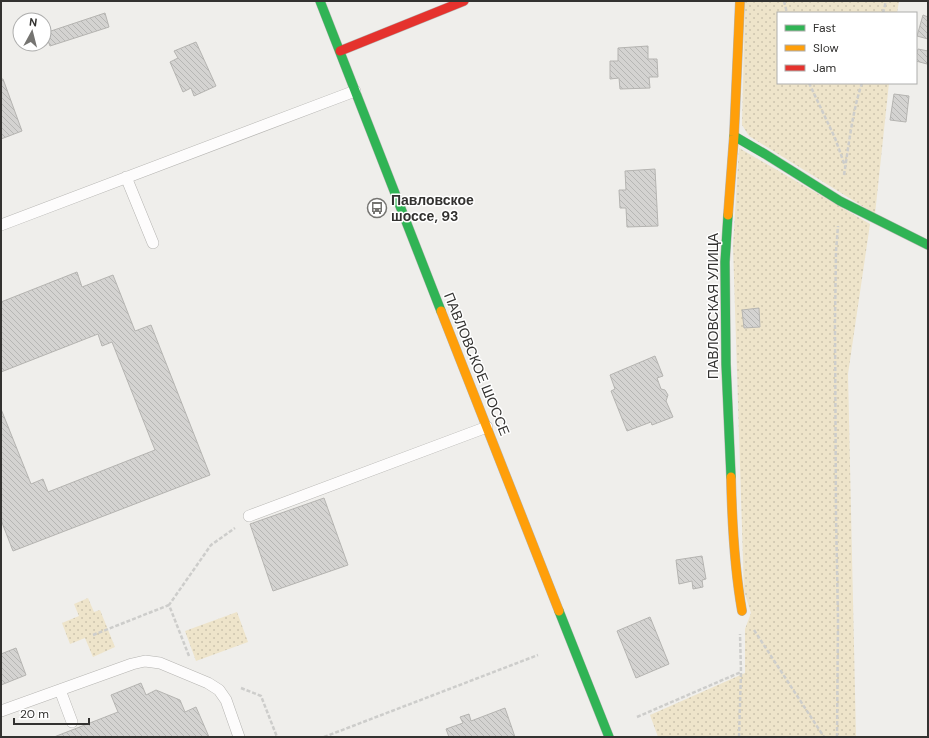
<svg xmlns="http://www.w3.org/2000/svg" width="929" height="738" viewBox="0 0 929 738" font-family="'DM Sans',sans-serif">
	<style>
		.park { fill: url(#park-dots) }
		.building { fill: url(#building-back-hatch); stroke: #b5b4b1 }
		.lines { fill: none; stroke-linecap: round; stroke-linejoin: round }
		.lane-casing { stroke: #b5b4b1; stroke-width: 12 }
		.fast-casing { stroke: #b5b4b1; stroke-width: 10 }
		.slow-casing { stroke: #b5b4b1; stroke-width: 10 }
		.jam-casing { stroke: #b5b4b1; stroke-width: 10 }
		.path { stroke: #cdcdcb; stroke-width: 2.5; stroke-dasharray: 4 2; stroke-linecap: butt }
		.lane { stroke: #fdfcfc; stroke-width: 11 }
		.fast { stroke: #30b455; stroke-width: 9 }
		.slow { stroke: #ff9f0a; stroke-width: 9 }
		.jam { stroke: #e5322d; stroke-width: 9 }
		.labels { text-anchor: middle; stroke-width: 3; stroke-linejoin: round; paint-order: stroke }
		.poi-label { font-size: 14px; font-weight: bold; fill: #333230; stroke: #fff; text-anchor: start }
		.street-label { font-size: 14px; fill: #333230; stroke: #fff }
	</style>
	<defs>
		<pattern id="park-dots" width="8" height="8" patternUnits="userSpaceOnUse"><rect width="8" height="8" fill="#eee4ca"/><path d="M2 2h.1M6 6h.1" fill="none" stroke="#cdc4ae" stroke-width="1.8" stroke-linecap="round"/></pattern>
		<pattern id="building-back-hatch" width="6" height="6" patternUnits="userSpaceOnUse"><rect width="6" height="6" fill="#d4d3d1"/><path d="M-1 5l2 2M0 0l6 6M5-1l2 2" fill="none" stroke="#b6b6b4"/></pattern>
	</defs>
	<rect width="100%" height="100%" fill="#efeeeb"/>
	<!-- park -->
	<path class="park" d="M745 1H899L897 13H778V83H889L875 214 749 136 742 125Z
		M739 148 870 224 848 374 856 737H658L650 715 745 673V629L751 613 744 591 733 246Z
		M88 598 94 612 100 610 115 647 93 657 85 638 70 644 62 623 79 616 74 604Z
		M237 612 248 642 196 661 185 631Z"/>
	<!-- building -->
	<path class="building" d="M105 13 109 27 50 46 45 33Z
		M923 15 928 17V39L917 36Z
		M196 42 216 86 194 96 191 88 183 92 170 62 178 58 174 51Z
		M648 46V59H657L658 77H649L650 88 620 89 619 78 610 79V61H618V48Z
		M918 49 928 51V60L927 64 916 61V56Z
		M1 79H3L22 131 1 139Z
		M894 94 909 96 906 122 890 120Z
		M655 169 658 226 627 227 626 208H620L619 190H626L625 171Z
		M77 272 82 287 113 275 135 331 151 325 210 475 13 551 1 520V409L31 484 43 479 48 492 155 450 112 342 102 346 98 334 1 372V302Z
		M759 308 760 327 744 328 742 310Z
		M655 356 663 376 657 378 661 389 665 390 668 395 666 401 673 417 652 425 651 422 627 431 611 391 615 389 610 375Z
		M324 498 348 565 273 591 250 524Z
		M702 556 706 579 702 580 703 587 693 589 692 581 679 584 676 560Z
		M650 617 669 664 636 678 617 631Z
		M16 648 26 675 1 685V654Z
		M141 683 146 695 156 690 180 700 185 712 196 707 209 737H54L118 712 111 695Z
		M505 708 515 737H449L446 729 463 723 460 717 469 714 471 721Z"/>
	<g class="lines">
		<defs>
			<path id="lane" d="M126 177 153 243
				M1 225 355 91
				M249 516 487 427
				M60 690 72 722
				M1 711 132 664 145 661 160 663 208 683 219 690 226 700 239 737"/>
			<path id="fast" d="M320 1 441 311
				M734 136 765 154 840 201 928 245
				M728 215 725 262 726 364 731 477
				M559 611 609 737"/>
			<path id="slow" d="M728 215 734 136 740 1
				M441 311 559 611
				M731 477C732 523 734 566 742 611"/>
			<path id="jam" d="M340 51 464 1"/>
		</defs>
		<!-- lane casing -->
		<use href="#lane" class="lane-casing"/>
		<!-- fast casing -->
		<use href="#fast" class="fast-casing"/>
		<!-- slow casing -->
		<use href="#slow" class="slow-casing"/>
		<!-- jam casing -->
		<use href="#jam" class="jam-casing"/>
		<!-- path -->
		<path class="path" d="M784 1 787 13
			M883 13 886 1
			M809 83 835 138 845 166
			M844 175C849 144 852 113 862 83
			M754 630 824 737
			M93 635 169 605
			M189 656 169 605 211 545 235 528
			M241 688 261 696 277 737
			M637 717 741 672
			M324 737 538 655
			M739 737 741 672 740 634
			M837 737 838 620 836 515 835 322 836 251 838 226"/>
		<!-- lane -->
		<use href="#lane" class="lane"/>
		<!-- fast -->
		<use href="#fast" class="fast"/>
		<!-- slow -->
		<use href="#slow" class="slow"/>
		<!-- jam -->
		<use href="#jam" class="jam"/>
	</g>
	<!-- icons -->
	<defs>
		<symbol id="bus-ring" viewBox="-11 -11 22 22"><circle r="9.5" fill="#fff" stroke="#757471" stroke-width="1.5"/><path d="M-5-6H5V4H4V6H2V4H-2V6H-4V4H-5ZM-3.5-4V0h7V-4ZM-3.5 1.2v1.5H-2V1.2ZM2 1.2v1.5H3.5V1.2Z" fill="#757471"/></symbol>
	</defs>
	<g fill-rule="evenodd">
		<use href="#bus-ring" x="366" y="197" width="22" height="22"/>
	</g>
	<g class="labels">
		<!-- poi labels -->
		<g class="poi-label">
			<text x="391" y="205">Павловское<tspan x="391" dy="16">шоссе, 93</tspan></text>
		</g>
		<!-- street labels -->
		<g class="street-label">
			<text transform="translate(713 306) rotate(-90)" y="5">ПАВЛОВСКАЯ УЛИЦА</text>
			<text transform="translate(477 364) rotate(68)" y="5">ПАВЛОВСКОЕ ШОССЕ</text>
		</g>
	</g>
	<!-- border -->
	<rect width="929" height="738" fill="none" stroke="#333230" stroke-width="4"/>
	<!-- legend -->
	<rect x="777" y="12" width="140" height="72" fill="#ffffff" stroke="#adadac"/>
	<rect x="785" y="25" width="20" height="6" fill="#30b455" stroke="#adadac"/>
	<text x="813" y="32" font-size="12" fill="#333230">Fast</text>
	<rect x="785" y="45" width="20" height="6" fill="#ff9f0a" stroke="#adadac"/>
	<text x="813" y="52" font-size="12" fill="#333230">Slow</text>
	<rect x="785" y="65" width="20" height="6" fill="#e5322d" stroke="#adadac"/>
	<text x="813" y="72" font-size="12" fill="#333230">Jam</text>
	<!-- north arrow -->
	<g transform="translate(32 32) rotate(7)"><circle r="19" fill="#ffffff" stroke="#adadac"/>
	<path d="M0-3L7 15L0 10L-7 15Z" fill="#757471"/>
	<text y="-6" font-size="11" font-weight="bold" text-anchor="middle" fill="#333230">N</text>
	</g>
	<!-- scale -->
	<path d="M14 718v6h75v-6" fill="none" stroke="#333230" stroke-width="2"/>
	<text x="20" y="718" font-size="12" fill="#333230" stroke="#ffffff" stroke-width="3" paint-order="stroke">20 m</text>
</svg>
